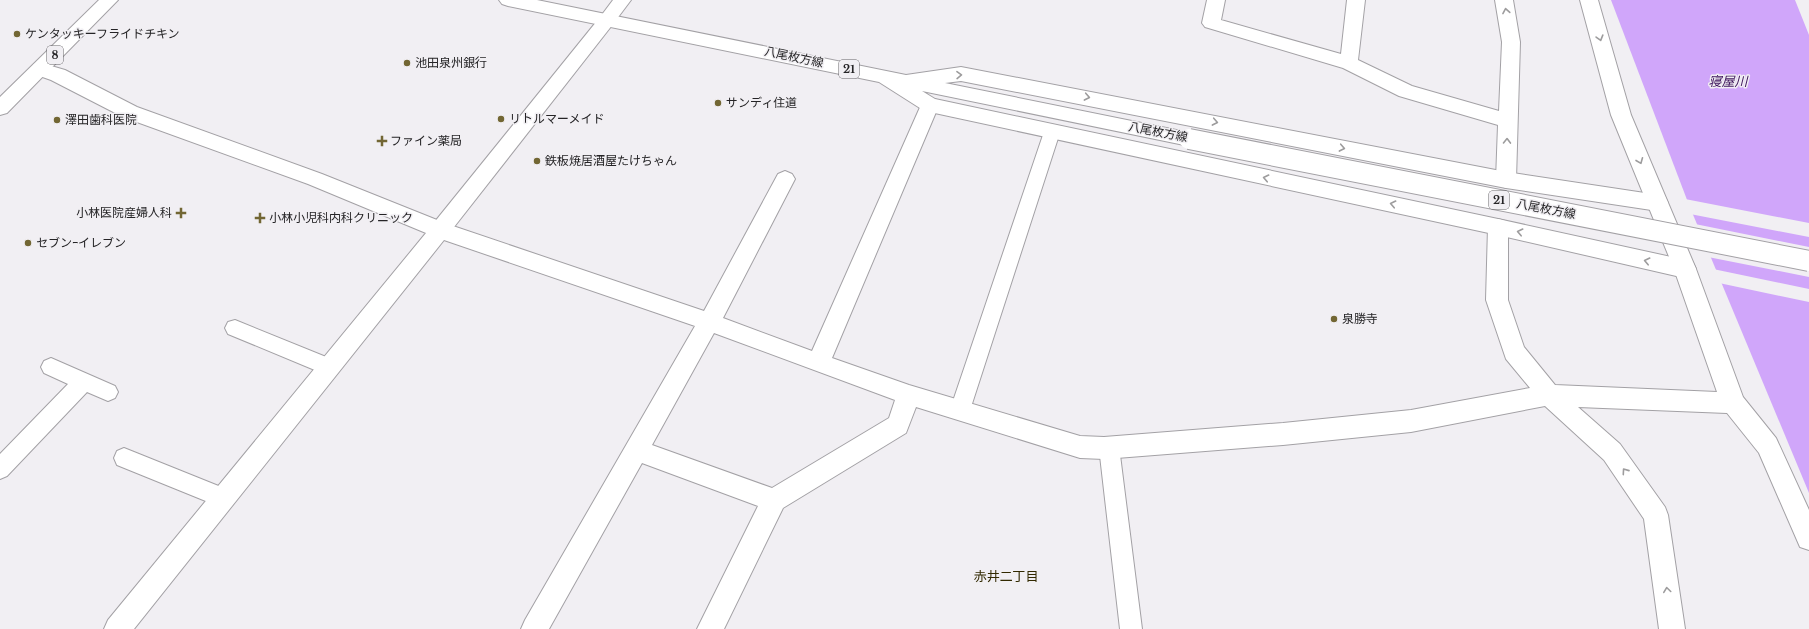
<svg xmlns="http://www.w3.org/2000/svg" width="1809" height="629" viewBox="0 0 1809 629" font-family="'Libre Baskerville','Noto Sans JP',serif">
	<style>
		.water { fill: #d0a6fa }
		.pier { fill: #f1eff3 }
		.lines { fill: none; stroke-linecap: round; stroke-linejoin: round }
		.service-casing { stroke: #a3a1a5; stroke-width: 2 }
		.pedestrian-casing { stroke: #a3a1a5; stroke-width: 2 }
		.minor-casing { stroke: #a3a1a5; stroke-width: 2 }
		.tertiary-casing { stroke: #a3a1a5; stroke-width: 2 }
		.primary-casing { stroke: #a3a1a5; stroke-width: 2 }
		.service { fill: #fff; fill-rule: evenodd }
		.pedestrian { fill: #fff; fill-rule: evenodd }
		.minor { fill: #fff; fill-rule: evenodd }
		.tertiary { fill: #fff; fill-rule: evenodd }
		.primary { fill: #fff; fill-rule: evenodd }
		.primary-bridge-casing { stroke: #a3a1a5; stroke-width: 22; stroke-linecap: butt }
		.primary-bridge { stroke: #fff; stroke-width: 20 }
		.oneway { stroke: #9d9c9d }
		.poi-dot { fill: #726633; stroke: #f1eff3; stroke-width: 1.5 }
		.labels { text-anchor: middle; stroke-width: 3; stroke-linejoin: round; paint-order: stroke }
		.shield { fill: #f1eff3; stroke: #626164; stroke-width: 1 }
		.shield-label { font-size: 11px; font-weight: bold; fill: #252426 }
		.poi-label { font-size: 12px; fill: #252426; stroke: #f1eff3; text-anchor: start }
		.street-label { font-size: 12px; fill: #252426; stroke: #f1eff3 }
		.water-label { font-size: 13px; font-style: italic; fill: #3b115a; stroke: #f1eff3 }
		.neighbourhood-label { font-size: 13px; fill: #322900; stroke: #f1eff3 }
	</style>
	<rect width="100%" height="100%" fill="#f1eff3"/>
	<!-- water -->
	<path class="water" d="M1611 0H1795L1809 35V493L1689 205Z"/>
	<!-- pier -->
	<path class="pier" d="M1685 199 1809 223V237L1690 214Z
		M1695 224 1809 247V277L1708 257Z
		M1713 269 1809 289V302L1719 283Z"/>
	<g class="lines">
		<defs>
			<path id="service" d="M1052 126 1058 128 1060 132 970 410 967 416 960 419 953 416 950 410 1044 132 1046 128Z
				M235 320 336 361 339 367 336 373 329 376 322 373 228 334 225 328 228 322Z
				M51 358 115 386 118 392 115 398 108 401 87 392 7 476 0 479V454L68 384 44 373 41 367 44 361Z
				M1109 438 1116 440 1119 447 1142 629H1120L1099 447 1102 440Z
				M124 448 231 491 234 498 231 505 223 508 117 465 114 458 117 451Z"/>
			<path id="pedestrian" d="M607 14 613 16 616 20 613 24 447 236 440 238 433 236 430 230 433 224 601 16Z"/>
			<path id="minor" d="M1207 0H1225L1221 20 1341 54 1347 0H1365L1358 60 1412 86 1499 111 1502 42 1495 0H1513L1520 42 1516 180 1513 185 1506 188 1499 185 1496 180 1498 125 1399 96 1343 68 1205 27 1202 23Z
				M1580 0H1598L1631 115 1696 269 1743 397 1776 438 1809 510V550L1800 547 1759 453 1727 413 1578 407 1620 444 1665 507 1668 515 1685 629H1659L1644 519 1604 460 1545 406 1411 432 1283 445 1104 459 1080 458 916 407 906 433 783 508 724 629H697L758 506 642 463 549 629H521L525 620 695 326 444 240 134 629H104L108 620 426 233 308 184 123 117 51 80 34 74 32 69 34 64 41 63 65 70 137 107 322 174 447 224 704 311 778 174 785 171 792 174 795 179 723 318 812 351 921 105 923 100 930 98 937 100 939 105 832 358 909 385 1080 436 1104 437 1283 423 1411 410 1530 388 1506 359 1486 300 1488 227 1491 221 1498 219 1505 221 1508 227V300L1524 347 1555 385 1717 392 1674 269 1611 115ZM714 333 895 400 889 418 772 488 652 445Z"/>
			<path id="tertiary" d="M613 0H631L613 24 607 26 601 24 598 20Z"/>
			<path id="primary" d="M99 0H118L7 113 0 115V97Z
				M499 0H537L906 75 961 67 1506 172 1658 195 1665 197 1668 203 1665 209 1658 211 1506 188 961 81 945 83 1196 134 1199 139 1196 144 1189 146 922 91 935 99 1498 219 1685 260 1693 263 1696 269 1693 275 1685 278 1498 235 930 112 923 110 879 82 508 6 502 4Z"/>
		</defs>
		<!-- service casing -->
		<use href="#service" class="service-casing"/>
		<!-- pedestrian casing -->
		<use href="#pedestrian" class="pedestrian-casing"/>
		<!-- minor casing -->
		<use href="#minor" class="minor-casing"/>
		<!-- tertiary casing -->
		<use href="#tertiary" class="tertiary-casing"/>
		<!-- primary casing -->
		<use href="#primary" class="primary-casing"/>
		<!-- service -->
		<use href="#service" class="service"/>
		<!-- pedestrian -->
		<use href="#pedestrian" class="pedestrian"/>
		<!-- minor -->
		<use href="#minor" class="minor"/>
		<!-- tertiary -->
		<use href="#tertiary" class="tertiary"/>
		<!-- primary -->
		<use href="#primary" class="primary"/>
		<defs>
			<path id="primary-bridge" d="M1189 139 1809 261"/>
		</defs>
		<!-- primary-bridge casing -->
		<use href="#primary-bridge" class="primary-bridge-casing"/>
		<!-- primary-bridge -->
		<use href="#primary-bridge" class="primary-bridge"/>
	</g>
	<!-- one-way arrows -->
	<defs><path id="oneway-chevron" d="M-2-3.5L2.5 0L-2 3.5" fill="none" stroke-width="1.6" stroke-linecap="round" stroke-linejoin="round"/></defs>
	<g class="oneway">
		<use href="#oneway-chevron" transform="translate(1506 11) rotate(-100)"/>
		<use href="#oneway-chevron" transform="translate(1600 38) rotate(74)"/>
		<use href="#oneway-chevron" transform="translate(959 75) rotate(-1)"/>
		<use href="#oneway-chevron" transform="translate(1087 97) rotate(11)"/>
		<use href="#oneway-chevron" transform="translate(1215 122) rotate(11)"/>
		<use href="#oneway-chevron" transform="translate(1507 141) rotate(-89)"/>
		<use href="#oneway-chevron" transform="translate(1342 148) rotate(11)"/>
		<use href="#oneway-chevron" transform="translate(1640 161) rotate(68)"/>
		<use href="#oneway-chevron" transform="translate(1266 178) rotate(-168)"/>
		<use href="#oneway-chevron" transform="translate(1393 204) rotate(-168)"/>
		<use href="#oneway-chevron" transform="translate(1520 232) rotate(-167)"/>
		<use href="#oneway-chevron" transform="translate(1647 261) rotate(-167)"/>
		<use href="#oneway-chevron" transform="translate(1625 471) rotate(-125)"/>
		<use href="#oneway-chevron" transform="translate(1667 590) rotate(-98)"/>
	</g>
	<!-- markers -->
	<g class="poi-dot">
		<circle cx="17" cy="34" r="4"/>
		<circle cx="407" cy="63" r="4"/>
		<circle cx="718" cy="103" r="4"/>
		<circle cx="501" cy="119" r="4"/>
		<circle cx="57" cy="120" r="4"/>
		<path d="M380 135h4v4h4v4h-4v4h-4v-4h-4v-4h4z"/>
		<circle cx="537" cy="161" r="4"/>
		<path d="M179 207h4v4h4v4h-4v4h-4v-4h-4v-4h4z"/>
		<path d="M258 212h4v4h4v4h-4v4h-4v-4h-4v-4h4z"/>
		<circle cx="28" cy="243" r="4"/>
		<circle cx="1334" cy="319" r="4"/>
	</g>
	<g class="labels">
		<!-- shield labels -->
		<g class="shield">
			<rect x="47" y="46" width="16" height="18" rx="3"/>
			<rect x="839" y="60" width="20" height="18" rx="3"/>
			<rect x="1489" y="191" width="20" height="18" rx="3"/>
		</g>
		<g class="shield-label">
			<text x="55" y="59">8</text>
			<text x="849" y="73">21</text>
			<text x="1499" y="204">21</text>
		</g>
		<!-- poi labels -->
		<g class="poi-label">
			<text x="25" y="38">ケンタッキーフライドチキン</text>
			<text x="415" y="67">池田泉州銀行</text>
			<text x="726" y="107">サンディ住道</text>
			<text x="509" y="123">リトルマーメイド</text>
			<text x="65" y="124">澤田歯科医院</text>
			<text x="390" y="145">ファイン薬局</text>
			<text x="545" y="165">鉄板焼居酒屋たけちゃん</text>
			<text x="172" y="217" text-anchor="end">小林医院産婦人科</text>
			<text x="269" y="222">小林小児科内科クリニック</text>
			<text x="36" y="247">セブンｰイレブン</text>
			<text x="1342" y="323">泉勝寺</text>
		</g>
		<!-- street labels -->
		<g class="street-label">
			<text transform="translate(794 57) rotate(12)" y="4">八尾枚方線</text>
			<text transform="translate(1158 132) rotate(11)" y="4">八尾枚方線</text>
			<text transform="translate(1546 209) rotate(11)" y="4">八尾枚方線</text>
		</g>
		<!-- water labels -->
		<g class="water-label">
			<text x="1728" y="86">寝屋川</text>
		</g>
		<!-- neighbourhood labels -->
		<g class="neighbourhood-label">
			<text x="1006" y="581">赤井二丁目</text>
		</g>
	</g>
</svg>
